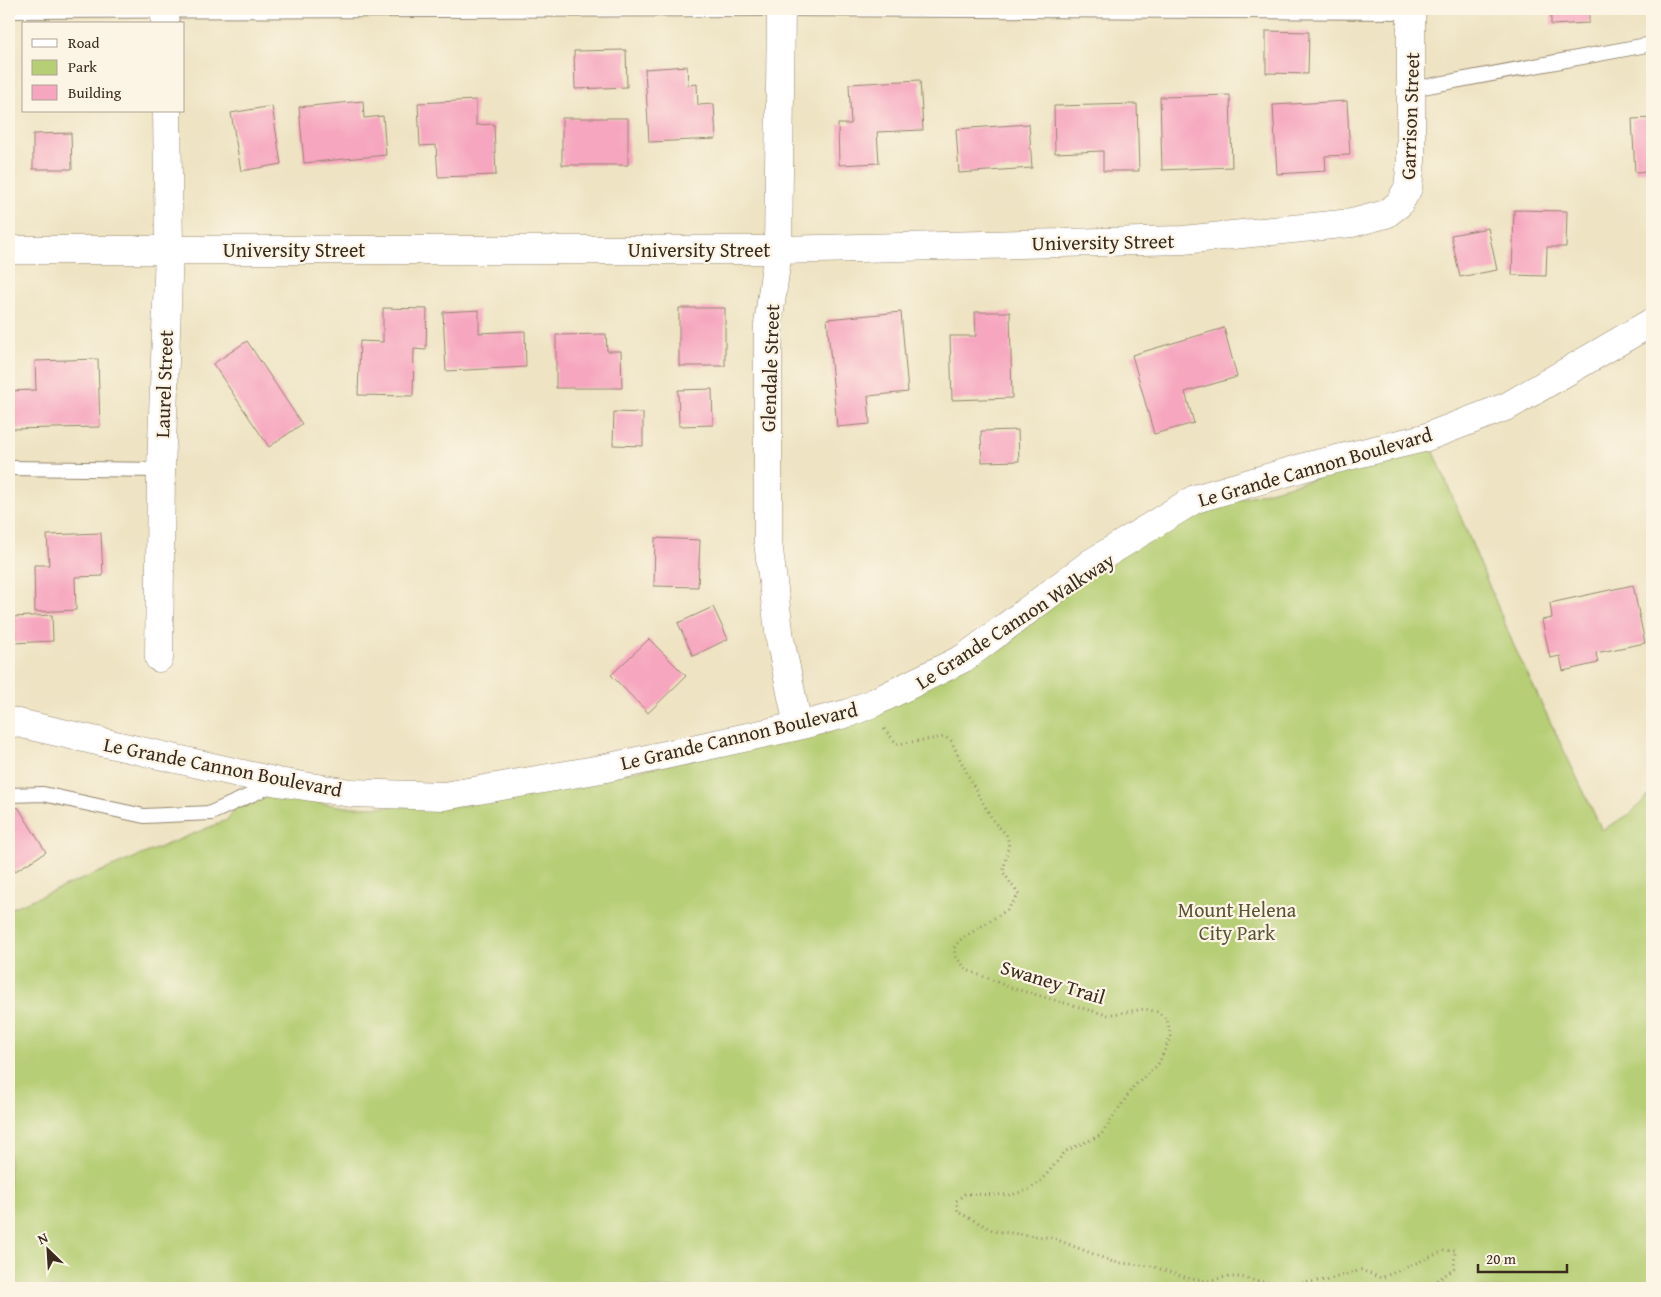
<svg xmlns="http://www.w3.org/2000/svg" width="1661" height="1297" viewBox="0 0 1661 1297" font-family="'Gentium Book Plus',serif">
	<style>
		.green { fill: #b6ce74; stroke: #787c49 }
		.building { fill: #f6a6bf }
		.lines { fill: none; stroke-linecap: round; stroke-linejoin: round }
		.lane-casing { stroke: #948670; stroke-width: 16 }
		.street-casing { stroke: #948670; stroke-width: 29 }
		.path { stroke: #948670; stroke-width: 3; stroke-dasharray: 1 4; stroke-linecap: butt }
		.lane { stroke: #fff; stroke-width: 14 }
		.street { stroke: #fff; stroke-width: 28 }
		.labels { text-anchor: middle; stroke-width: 4.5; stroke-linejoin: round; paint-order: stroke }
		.street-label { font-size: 20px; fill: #3b2a1e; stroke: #fcf5e5 }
		.park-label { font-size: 20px; fill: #5a5334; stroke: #fcf5e5 }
	</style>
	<rect width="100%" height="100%" fill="#fcf5e5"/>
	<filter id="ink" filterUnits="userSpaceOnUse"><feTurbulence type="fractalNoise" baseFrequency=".02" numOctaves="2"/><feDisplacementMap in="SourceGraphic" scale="10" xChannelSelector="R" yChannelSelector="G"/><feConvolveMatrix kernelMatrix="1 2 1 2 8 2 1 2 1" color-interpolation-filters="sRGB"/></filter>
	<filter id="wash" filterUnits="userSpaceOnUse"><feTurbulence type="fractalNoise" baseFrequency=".0096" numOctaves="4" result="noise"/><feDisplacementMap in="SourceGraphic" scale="20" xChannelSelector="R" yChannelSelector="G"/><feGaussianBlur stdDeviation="1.12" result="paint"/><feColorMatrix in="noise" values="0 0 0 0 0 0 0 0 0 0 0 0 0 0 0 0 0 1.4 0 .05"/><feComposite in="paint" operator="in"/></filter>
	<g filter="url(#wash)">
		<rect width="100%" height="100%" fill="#eee3c3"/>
		<!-- green -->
		<path class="green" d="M1432 447 1514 646 1602 830 1630 814 1652 792V1288H9V909L227 820 247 791 345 807 460 806 828 732 1192 512Z"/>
		<g id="blocks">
			<!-- building -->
			<path class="building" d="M1551 9H1589V23L1551 25Z
				M1266 31 1309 32 1308 74 1266 73Z
				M626 50 627 87 575 89 574 51Z
				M687 66 688 85 697 84 698 105 714 104 716 139 649 142 645 69Z
				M920 80 923 130 877 132 879 163 839 165 838 124H851L849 84Z
				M1230 95 1232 167 1162 170 1160 97Z
				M476 100V125L494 124 496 175 438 177 436 145 420 146 418 103Z
				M363 101 364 118 383 116 386 155 304 163 299 107Z
				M1347 101 1350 155 1325 156 1326 171 1277 174 1273 105Z
				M1137 104 1139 171H1103V151L1055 153 1054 106Z
				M272 106 281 164 241 171 231 113Z
				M562 118H628V165H562Z
				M1652 118V171L1635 172 1632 119Z
				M1029 124 1032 168 959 173 956 129Z
				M71 133 72 169H33V134Z
				M1514 210 1567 211 1566 247H1547L1546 276 1512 275Z
				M1488 228 1497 270 1460 277 1451 235Z
				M383 308 427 309 426 350 414 349 413 396 358 395 360 341 383 342Z
				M679 308H725V366H679Z
				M479 310V333L525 331 526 367 446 371 443 312Z
				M901 312 908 392 868 396 870 424 837 427 827 319Z
				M975 312H1010L1012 398 952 400 950 336H976Z
				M1224 328 1237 377 1185 392 1194 423 1154 434 1132 355Z
				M606 334 607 351H621L622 388H556V335Z
				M247 341 302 424 269 447 213 364Z
				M98 359 100 427 9 429V391L36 390 35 361Z
				M712 389 713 425 679 426 678 390Z
				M614 412 643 413V446L613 445Z
				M1018 430 1019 461 982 462 981 431Z
				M101 533 103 576 75 577 76 610 35 612 34 565H49L47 535Z
				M655 538 700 540 698 587 654 586Z
				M1633 585 1645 643 1596 653 1598 663 1563 671 1560 656 1550 658 1542 620 1552 618 1550 603Z
				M713 607 728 639 693 656 678 623Z
				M52 615 53 641 13 643 12 617Z
				M649 639 686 676 648 713 611 675Z
				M18 807 46 852 9 875V813Z"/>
		</g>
	</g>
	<g filter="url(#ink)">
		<use href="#blocks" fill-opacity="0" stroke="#948670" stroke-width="1"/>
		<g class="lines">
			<defs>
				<path id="lane" d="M782 9 1411 12
					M9 11 779 9
					M1412 89 1652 44
					M9 468 161 470
					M9 795 43 794 144 816 211 813 275 784"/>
				<path id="street" d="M165 9V24
					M781 9 778 250 768 325V542L780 639 798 726
					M9 250H778L1183 240 1352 223 1386 214 1399 204 1408 188 1411 161V9
					M159 658 161 470 169 250 167 111
					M9 721 278 782 351 793 444 796 601 769 798 726 849 713 875 702 964 658 1091 563 1195 499 1312 465 1424 438 1508 406 1652 322"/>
			</defs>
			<!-- lane casing -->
			<use href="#lane" class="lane-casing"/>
			<!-- street casing -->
			<use href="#street" class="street-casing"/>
			<!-- path -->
			<path class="path" d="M884 729 897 744 945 737 951 741 976 791 994 822 1006 834 1009 843 1003 872 1019 895 1007 910 960 940 954 948 956 957 967 970 1012 988 1107 1015 1144 1009 1158 1012 1167 1020 1171 1036 1158 1065 1134 1086 1101 1135 1066 1151 1040 1182 1028 1190 1011 1195 965 1194 956 1201 958 1212 994 1231 1053 1238 1113 1262 1151 1266 1191 1279 1208 1281 1225 1277H1241L1259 1282 1302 1283 1327 1280 1361 1270 1381 1278 1444 1251 1455 1250 1454 1269 1426 1288
				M1644 1288 1652 1283"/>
			<!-- lane -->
			<use href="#lane" class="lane"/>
			<!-- street -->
			<use href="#street" class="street"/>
		</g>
	</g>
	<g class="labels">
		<!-- street labels -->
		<g class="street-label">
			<text transform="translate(1410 116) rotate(-88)" y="7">Garrison Street</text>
			<text transform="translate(1103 242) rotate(-1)" y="7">University Street</text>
			<text x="294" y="257">University Street</text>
			<text x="699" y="257">University Street</text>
			<text transform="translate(770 368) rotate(-88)" y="7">Glendale Street</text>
			<text transform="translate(164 384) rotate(-88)" y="7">Laurel Street</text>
			<text transform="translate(1315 467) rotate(-16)" y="7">Le Grande Cannon Boulevard</text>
			<text transform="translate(1015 621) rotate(-33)" y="7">Le Grande Cannon Walkway</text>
			<text transform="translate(739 736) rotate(-13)" y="7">Le Grande Cannon Boulevard</text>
			<text transform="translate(223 767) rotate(11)" y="7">Le Grande Cannon Boulevard</text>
			<text transform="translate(1053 982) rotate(17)" y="7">Swaney Trail</text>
		</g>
		<!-- park labels -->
		<g class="park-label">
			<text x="1237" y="917">Mount Helena<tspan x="1237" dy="23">City Park</tspan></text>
		</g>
	</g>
	<!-- margin -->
	<rect width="1661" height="1297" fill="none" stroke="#fcf5e5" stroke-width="30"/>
	<!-- legend -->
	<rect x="22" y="22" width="162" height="90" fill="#fcf5e5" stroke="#afa495"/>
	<rect x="32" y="39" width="25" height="8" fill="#ffffff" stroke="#afa495"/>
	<text x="68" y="48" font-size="15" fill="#3b2a1e">Road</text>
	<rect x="32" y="60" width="25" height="15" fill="#b6ce74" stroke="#afa495"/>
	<text x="68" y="72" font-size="15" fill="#3b2a1e">Park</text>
	<rect x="32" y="85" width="25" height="15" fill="#f6a6bf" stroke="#afa495"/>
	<text x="68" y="98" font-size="15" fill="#3b2a1e">Building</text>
	<!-- north arrow -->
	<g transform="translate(48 1250) rotate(335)" stroke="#fcf5e5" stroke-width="4" paint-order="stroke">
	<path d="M0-4L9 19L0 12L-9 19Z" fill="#3b2a1e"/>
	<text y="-8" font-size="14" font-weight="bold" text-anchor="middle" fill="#3b2a1e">N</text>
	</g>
	<!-- scale -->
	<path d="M1478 1264v8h89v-8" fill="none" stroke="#3b2a1e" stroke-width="2.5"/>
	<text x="1486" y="1264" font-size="15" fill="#3b2a1e" stroke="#fcf5e5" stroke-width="4" paint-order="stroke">20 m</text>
</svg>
